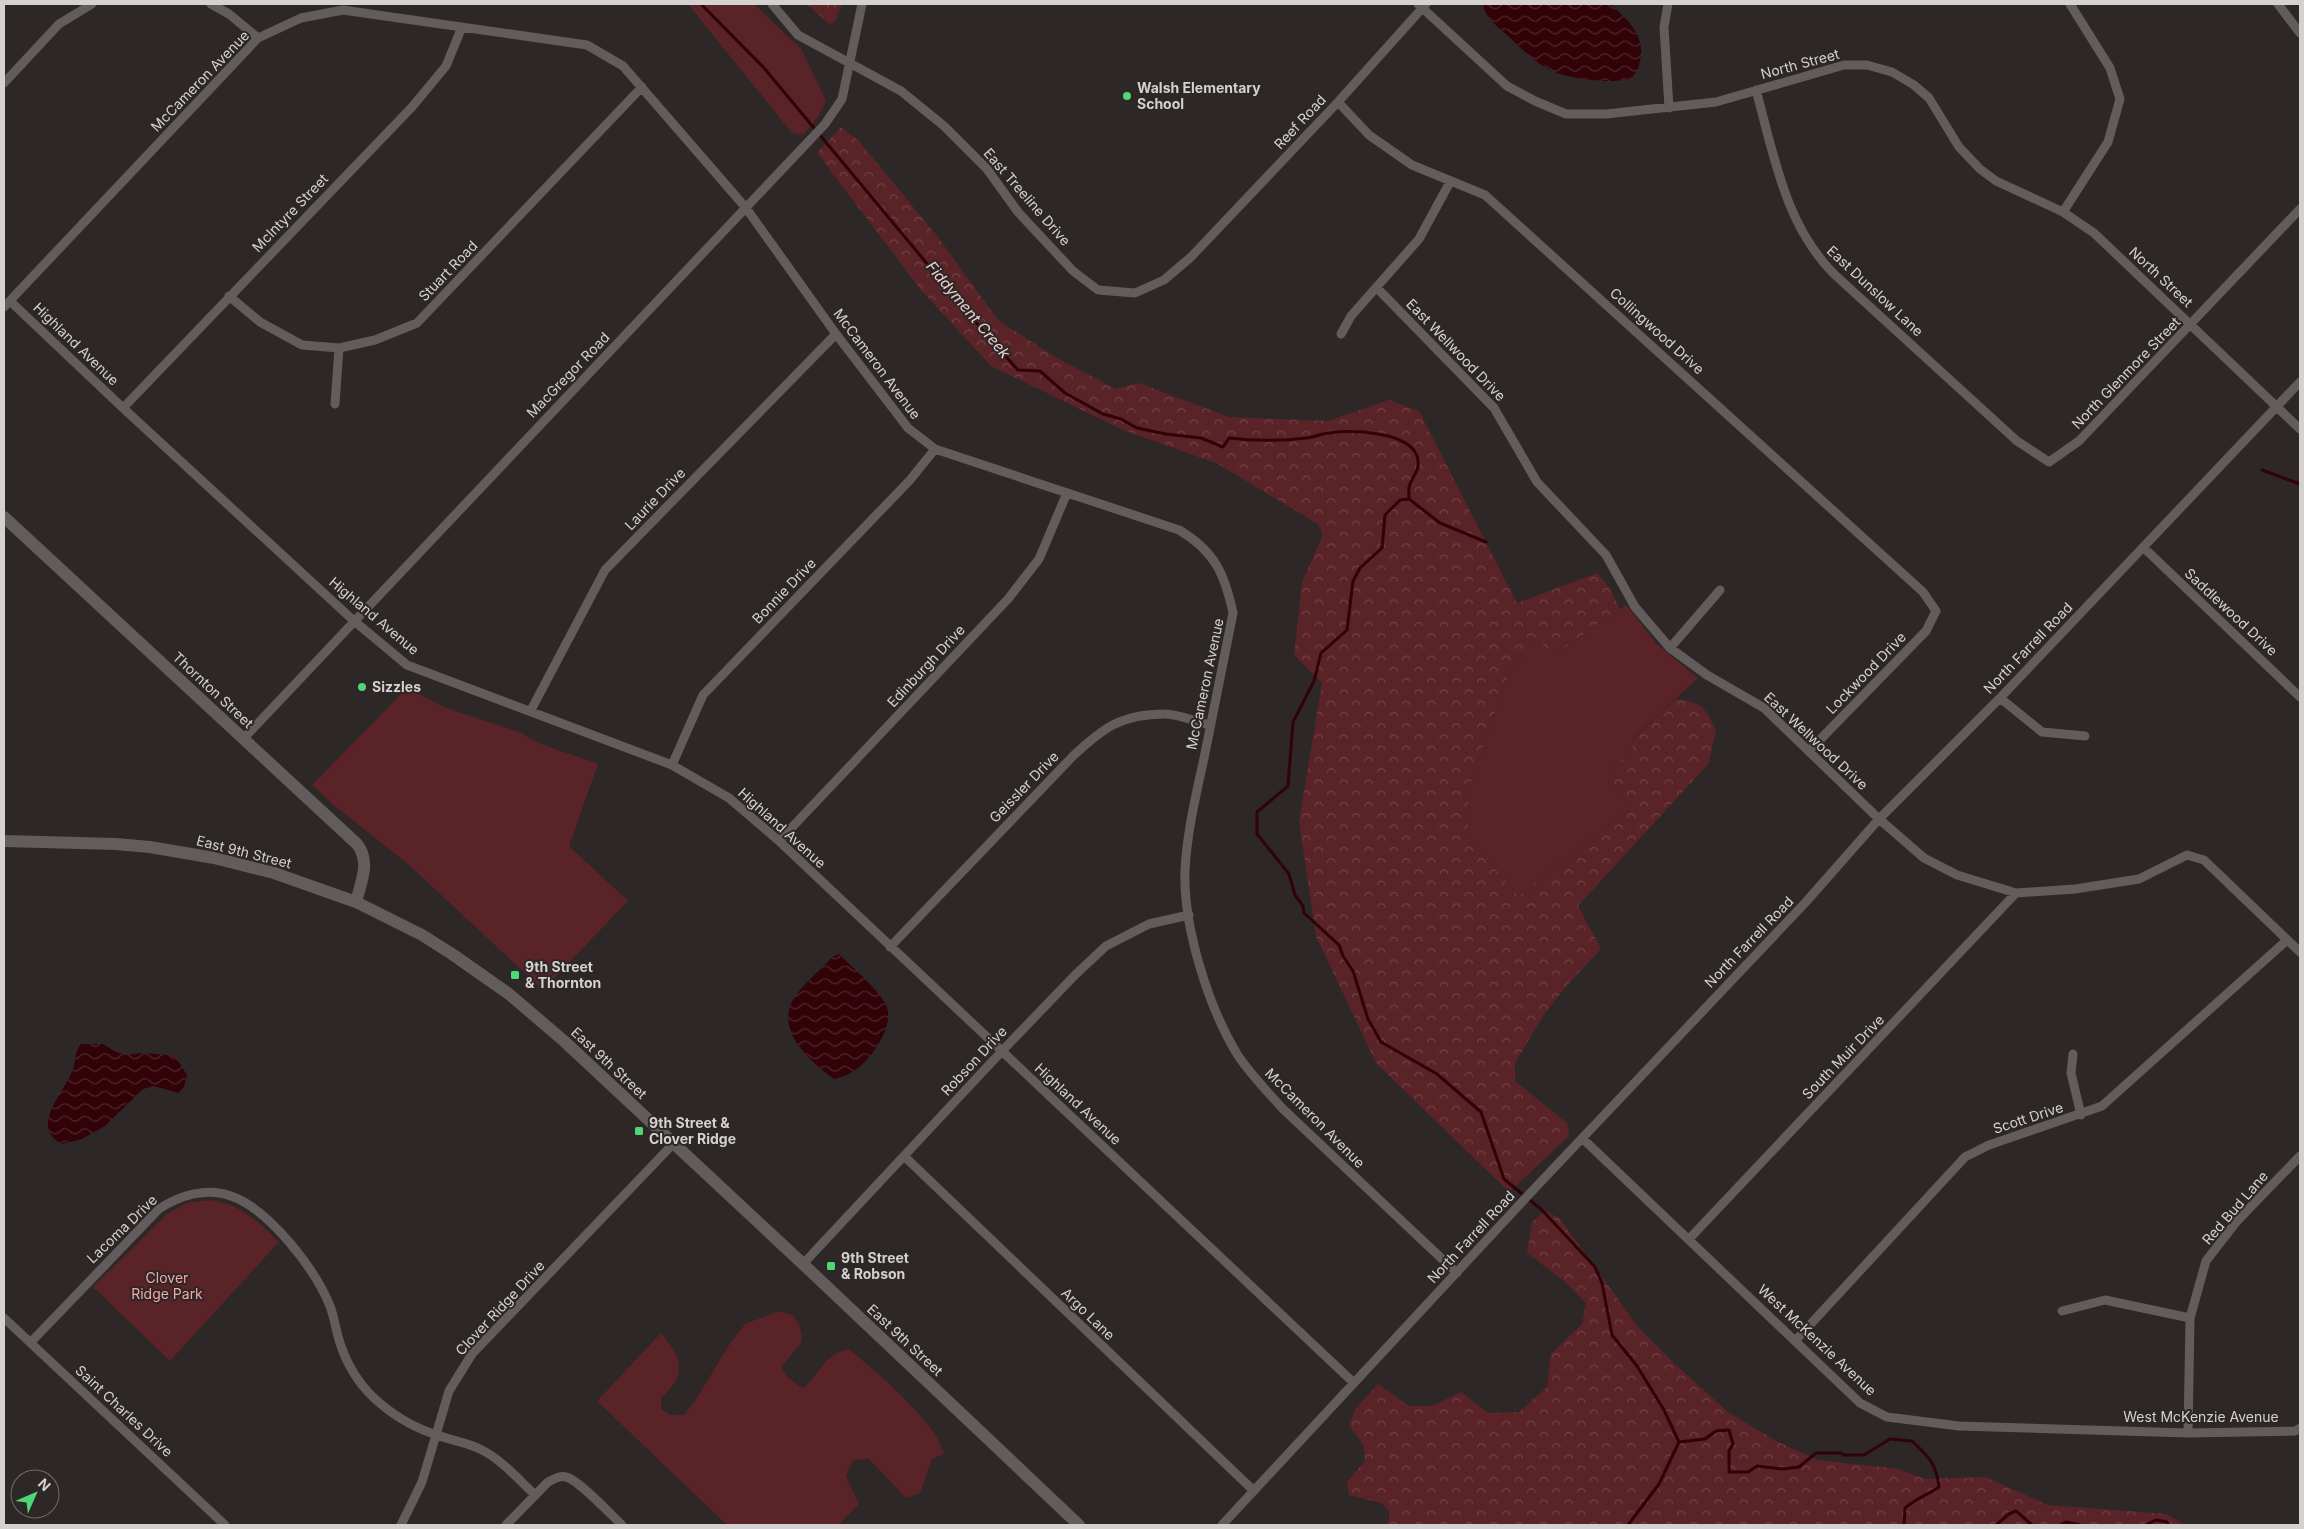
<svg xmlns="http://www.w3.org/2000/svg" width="2304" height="1529" viewBox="0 0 2304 1529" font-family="Inter,sans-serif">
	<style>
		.green { fill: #5a2327 }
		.forest { fill: url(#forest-crowns) }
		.water { fill: url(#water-waves) }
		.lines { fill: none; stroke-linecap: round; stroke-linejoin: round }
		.stream { stroke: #320209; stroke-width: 3 }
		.street { stroke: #635c5c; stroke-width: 9 }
		.secondary { stroke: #635c5c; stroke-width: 12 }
		.poi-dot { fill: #4fd675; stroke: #2d2727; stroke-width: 2 }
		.labels { text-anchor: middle; stroke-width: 4; stroke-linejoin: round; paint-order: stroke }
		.street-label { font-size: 14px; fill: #d5d1d1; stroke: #2d2727 }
		.poi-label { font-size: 14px; font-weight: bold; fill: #d5d1d1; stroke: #2d2727; text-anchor: start }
		.park-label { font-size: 14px; fill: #f7a6a8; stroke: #2d2727 }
		.water-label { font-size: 15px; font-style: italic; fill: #efd2d2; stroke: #2d2727 }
	</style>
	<defs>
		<pattern id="forest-crowns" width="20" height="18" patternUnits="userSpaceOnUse" patternTransform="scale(1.25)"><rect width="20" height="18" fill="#5a2327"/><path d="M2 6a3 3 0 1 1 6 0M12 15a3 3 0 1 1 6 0" fill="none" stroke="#714245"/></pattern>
		<pattern id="water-waves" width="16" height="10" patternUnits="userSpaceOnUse" patternTransform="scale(1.25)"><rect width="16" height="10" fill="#320209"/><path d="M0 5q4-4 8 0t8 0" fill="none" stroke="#4f262c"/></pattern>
	</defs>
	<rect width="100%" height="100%" fill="#2d2727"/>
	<!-- green -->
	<path class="green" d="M688 4H754L802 50 826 101 819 116 803 135 792 133Z
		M1626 605 1657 644 1698 678 1633 738 1632 750 1612 768 1609 780 1631 808 1519 896 1472 843 1467 820 1470 786 1505 683 1521 656 1531 644 1538 640 1553 656Z
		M407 688 446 708 522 733C537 745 578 756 598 764L569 846 628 901 543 990 408 864 336 807 312 785Z
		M211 1200C243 1205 256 1221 279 1242L170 1361 93 1287 166 1215 186 1203Z
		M779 1311 792 1315 799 1323 802 1337 801 1343 781 1367 788 1377 799 1386 804 1388C822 1371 823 1355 849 1349 875 1371 937 1422 944 1454L932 1459 920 1493 906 1498 869 1459 853 1460 846 1476 859 1504 838 1525H727L597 1401 661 1333C682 1358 688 1374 661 1398V1409L670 1415H684L695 1401 729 1345 745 1324Z"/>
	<!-- forest -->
	<path class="forest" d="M807 4H842L835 21 830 25Z
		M841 127 858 140 938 237 998 320 1055 357 1116 389 1139 383 1229 417 1328 421 1389 400 1419 411 1517 603 1597 573 1609 587 1620 609 1553 656 1538 640 1531 645 1521 656 1505 683 1470 786 1467 820 1472 843 1519 896 1631 808 1609 780 1612 768 1632 750 1633 739 1676 699C1703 703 1703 705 1716 729L1709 763 1578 906 1601 949 1568 984 1545 1013 1515 1063V1081L1568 1124 1569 1136 1509 1192 1376 1063 1316 936 1299 821 1322 683 1294 655 1302 582 1323 535 1318 524 1218 464 1121 429 991 366 921 290 817 153Z
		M1545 1211 1559 1218 1639 1328 1676 1365 1728 1412 1776 1441 1818 1460 1898 1469 1925 1479 1985 1477 2048 1505 2166 1514 2186 1525H1386L1389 1520V1511L1381 1503 1349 1495 1347 1482 1365 1461 1364 1446 1349 1425 1356 1408 1378 1384 1409 1406H1432L1461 1392 1488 1413 1519 1412 1547 1387 1551 1354 1582 1324 1586 1303 1564 1281 1527 1253 1532 1222Z"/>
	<!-- water -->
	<path class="water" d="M1483 4H1610C1627 19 1646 35 1640 61 1639 67 1637 73 1632 77 1620 86 1570 78 1557 73 1538 66 1523 50 1508 36 1498 27 1485 18 1483 4Z
		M839 954C852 967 878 989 886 1005 895 1024 874 1056 858 1068 850 1074 843 1077 834 1079 814 1064 780 1036 790 1007 797 988 819 972 832 957Z
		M81 1044H103L116 1052 127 1055 141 1053 171 1055 179 1062 187 1075 184 1087 178 1093 154 1086 143 1089 105 1126 82 1139 62 1144C28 1127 65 1092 73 1069 77 1059 73 1054 81 1044Z"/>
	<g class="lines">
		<!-- stream -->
		<path class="stream" d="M701 4 764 68 989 338 1018 370 1040 371 1065 393 1103 414 1121 419 1137 428 1166 434 1201 438 1223 447 1229 438C1254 441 1281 441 1306 438 1314 437 1321 434 1329 433 1351 430 1408 431 1417 456 1421 469 1414 474 1410 484 1408 488 1409 495 1409 499
			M2262 470 2300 484
			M1409 499 1400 500 1385 515 1382 548 1360 568 1353 581 1347 630 1321 653 1314 681 1293 722 1288 786 1257 812V834L1289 874 1295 895 1303 906 1304 913 1339 945 1343 956 1353 971 1368 1019 1381 1042 1437 1074 1481 1112 1504 1179 1542 1210 1595 1267 1602 1283 1612 1335 1637 1366 1664 1410 1679 1442
			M1409 499 1440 523 1486 542
			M1679 1442 1705 1439 1716 1431 1729 1430 1733 1444 1729 1451V1472H1748L1757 1466 1783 1469 1799 1467 1816 1453H1841L1844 1455H1864L1890 1439 1912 1441C1929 1457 1936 1463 1939 1487 1927 1495 1916 1499 1905 1508L1904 1525
			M1628 1525 1659 1484 1679 1442
			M1996 1525 2009 1514 2016 1511 2032 1525
			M2060 1525 2066 1522 2080 1525
			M2145 1525 2156 1520 2167 1522 2169 1525"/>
		<!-- street -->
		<path class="street" d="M211 4 229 14 258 38
			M772 4 798 35 901 91 944 126 987 169 1018 212 1073 271 1098 290 1135 293 1164 280 1191 257 1338 102 1426 4
			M1418 4 1507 86 1535 101 1566 114H1606L1716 102 1844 65H1867L1892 72 1914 85 1929 98 1959 147 1980 169 1996 181 2063 212 2094 233 2300 429
			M1668 4 1664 27 1669 108
			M2278 4 2300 33
			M4 83 59 24 92 4
			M1756 90C1774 155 1785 225 1834 274L2017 441 2049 462 2079 441 2300 209
			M1338 102 1369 135 1412 165 1485 195 1923 592 1936 611 1926 631 1809 751
			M2063 212 2108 142 2120 99 2110 68 2070 4
			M1377 288 1494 408 1537 482 1606 555 1635 607 1670 648 1707 675 1764 708 1879 819 1924 858 1957 875 2016 893 2075 889 2139 879 2187 855 2204 860 2300 952
			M229 296 260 322 302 345 339 348 375 340 417 323 642 87
			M10 301 123 408 353 620 407 665 672 765 729 798 779 841 1354 1383
			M4 307 258 38 301 18 343 10 587 45 623 66 746 208 836 334 908 428 935 449 1179 530C1215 551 1225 575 1233 613 1223 662 1214 710 1204 758 1196 795 1187 832 1185 870 1183 926 1208 1006 1237 1054 1250 1074 1267 1091 1283 1109L1457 1273
			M1341 334 1351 316 1419 239 1450 182
			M335 404 339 348
			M123 408 412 107 446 66 462 27
			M2143 547 2300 697
			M1670 648 1720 590
			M2000 698 2042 732 2085 736
			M531 710 605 570 836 334
			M244 738 825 124 842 99 862 4
			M672 765 703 695 910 480 935 449
			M779 841 1008 599 1039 559 1067 493
			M890 947 1073 756C1103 728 1121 714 1165 714 1179 714 1196 722 1210 725
			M2073 1054 2071 1073 2081 1115
			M1582 1138 1860 1403 1887 1417 1959 1426 2188 1433 2295 1431 2300 1428
			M904 1156 1254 1491
			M1690 1238 2016 893
			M803 1264 1002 1051 1075 975 1106 946 1149 924 1189 915
			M2062 1311 2105 1300 2190 1318
			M4 1318 225 1525
			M1795 1341 1965 1157 1989 1145 2102 1106 2287 940
			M31 1342 159 1209C180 1195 207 1187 231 1196 269 1209 315 1269 330 1306 335 1319 336 1333 341 1346 347 1364 359 1384 373 1397 391 1414 410 1426 434 1434 449 1440 465 1442 480 1449 501 1459 518 1479 535 1495
			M2188 1433 2190 1318 2206 1261 2237 1221 2300 1156
			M401 1525 422 1482 449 1391 472 1354 674 1143
			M506 1525 548 1482C554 1479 560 1475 566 1477 579 1480 611 1515 622 1525
			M1222 1525 1535 1188 1805 903 1879 819 2000 698 2300 382"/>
		<!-- secondary -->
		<path class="secondary" d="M4 517 357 844C371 862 361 882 356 902
			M4 841 116 844 150 847 214 858 274 873 356 902 422 935 452 954 509 994 564 1041 803 1264 1079 1525"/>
	</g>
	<!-- markers -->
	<g class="poi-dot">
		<circle cx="1127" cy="96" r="5"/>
		<circle cx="362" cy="687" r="5"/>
		<rect x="510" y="970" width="10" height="10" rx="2.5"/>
		<rect x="634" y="1126" width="10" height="10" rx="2.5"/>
		<rect x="826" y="1261" width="10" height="10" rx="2.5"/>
	</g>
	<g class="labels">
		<!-- street labels -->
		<g class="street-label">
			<text transform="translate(1800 64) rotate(-15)" y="5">North Street</text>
			<text transform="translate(200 81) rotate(-46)" y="5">McCameron Avenue</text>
			<text transform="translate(1300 122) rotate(-47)" y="5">Reef Road</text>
			<text transform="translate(1027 197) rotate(49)" y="5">East Treeline Drive</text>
			<text transform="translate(290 213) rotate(-46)" y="5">McIntyre Street</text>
			<text transform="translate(448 271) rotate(-46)" y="5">Stuart Road</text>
			<text transform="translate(2161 277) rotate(43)" y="5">North Street</text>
			<text transform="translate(1875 291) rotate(43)" y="5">East Dunslow Lane</text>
			<text transform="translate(1657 331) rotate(42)" y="5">Collingwood Drive</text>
			<text transform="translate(76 344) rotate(44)" y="5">Highland Avenue</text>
			<text transform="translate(1456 350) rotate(46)" y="5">East Wellwood Drive</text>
			<text transform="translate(877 364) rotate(53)" y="5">McCameron Avenue</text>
			<text transform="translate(2126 373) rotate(-46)" y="5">North Glenmore Street</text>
			<text transform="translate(568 375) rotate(-46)" y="5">MacGregor Road</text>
			<text transform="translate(655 499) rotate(-46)" y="5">Laurie Drive</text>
			<text transform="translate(784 591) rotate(-46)" y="5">Bonnie Drive</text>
			<text transform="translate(2231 612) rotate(43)" y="5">Saddlewood Drive</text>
			<text transform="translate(374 616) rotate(40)" y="5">Highland Avenue</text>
			<text transform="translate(2028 648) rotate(-46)" y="5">North Farrell Road</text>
			<text transform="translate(926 666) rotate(-47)" y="5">Edinburgh Drive</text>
			<text transform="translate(1866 673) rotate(-46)" y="5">Lockwood Drive</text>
			<text transform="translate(1205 684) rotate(-78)" y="5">McCameron Avenue</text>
			<text transform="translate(213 690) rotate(43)" y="5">Thornton Street</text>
			<text transform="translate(1816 741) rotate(43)" y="5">East Wellwood Drive</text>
			<text transform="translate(1024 787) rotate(-46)" y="5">Geissler Drive</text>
			<text transform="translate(782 828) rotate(42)" y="5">Highland Avenue</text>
			<text transform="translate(244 852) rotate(14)" y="5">East 9th Street</text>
			<text transform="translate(1749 942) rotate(-46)" y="5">North Farrell Road</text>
			<text transform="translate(1843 1057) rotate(-46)" y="5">South Muir Drive</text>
			<text transform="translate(974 1061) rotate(-47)" y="5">Robson Drive</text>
			<text transform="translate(609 1063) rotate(43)" y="5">East 9th Street</text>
			<text transform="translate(1078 1104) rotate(43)" y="5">Highland Avenue</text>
			<text transform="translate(1315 1118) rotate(45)" y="5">McCameron Avenue</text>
			<text transform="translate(2028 1118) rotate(-18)" y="5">Scott Drive</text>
			<text transform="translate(2235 1208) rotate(-49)" y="5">Red Bud Lane</text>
			<text transform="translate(122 1229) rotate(-44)" y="5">Lacoma Drive</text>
			<text transform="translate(1471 1237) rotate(-47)" y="5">North Farrell Road</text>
			<text transform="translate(500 1308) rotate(-47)" y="5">Clover Ridge Drive</text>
			<text transform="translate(1088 1314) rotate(44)" y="5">Argo Lane</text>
			<text transform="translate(905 1340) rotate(43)" y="5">East 9th Street</text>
			<text transform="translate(1817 1340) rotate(43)" y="5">West McKenzie Avenue</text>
			<text transform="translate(124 1411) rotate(43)" y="5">Saint Charles Drive</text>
			<text x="2201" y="1422">West McKenzie Avenue</text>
		</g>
		<!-- poi labels -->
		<g class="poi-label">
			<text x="1137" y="93">Walsh Elementary<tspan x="1137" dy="16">School</tspan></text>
			<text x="372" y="692">Sizzles</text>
			<text x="525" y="972">9th Street<tspan x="525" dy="16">&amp; Thornton</tspan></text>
			<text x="649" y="1128">9th Street &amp;<tspan x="649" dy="16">Clover Ridge</tspan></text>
			<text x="841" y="1263">9th Street<tspan x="841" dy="16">&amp; Robson</tspan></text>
		</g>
		<!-- park labels -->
		<g class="park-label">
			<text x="167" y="1283">Clover<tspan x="167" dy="16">Ridge Park</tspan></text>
		</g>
		<!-- water labels -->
		<g class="water-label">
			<text transform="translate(968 310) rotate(50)" y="5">Fiddyment Creek</text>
		</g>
	</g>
	<!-- border -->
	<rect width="2304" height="1529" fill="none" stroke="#d5d1d1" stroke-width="10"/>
	<!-- north arrow -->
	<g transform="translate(35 1494) rotate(45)"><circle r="24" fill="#2d2727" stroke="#706b6b"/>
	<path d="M0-4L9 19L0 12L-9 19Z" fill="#4fd675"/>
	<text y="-8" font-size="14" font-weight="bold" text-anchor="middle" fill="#d5d1d1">N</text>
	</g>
</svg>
